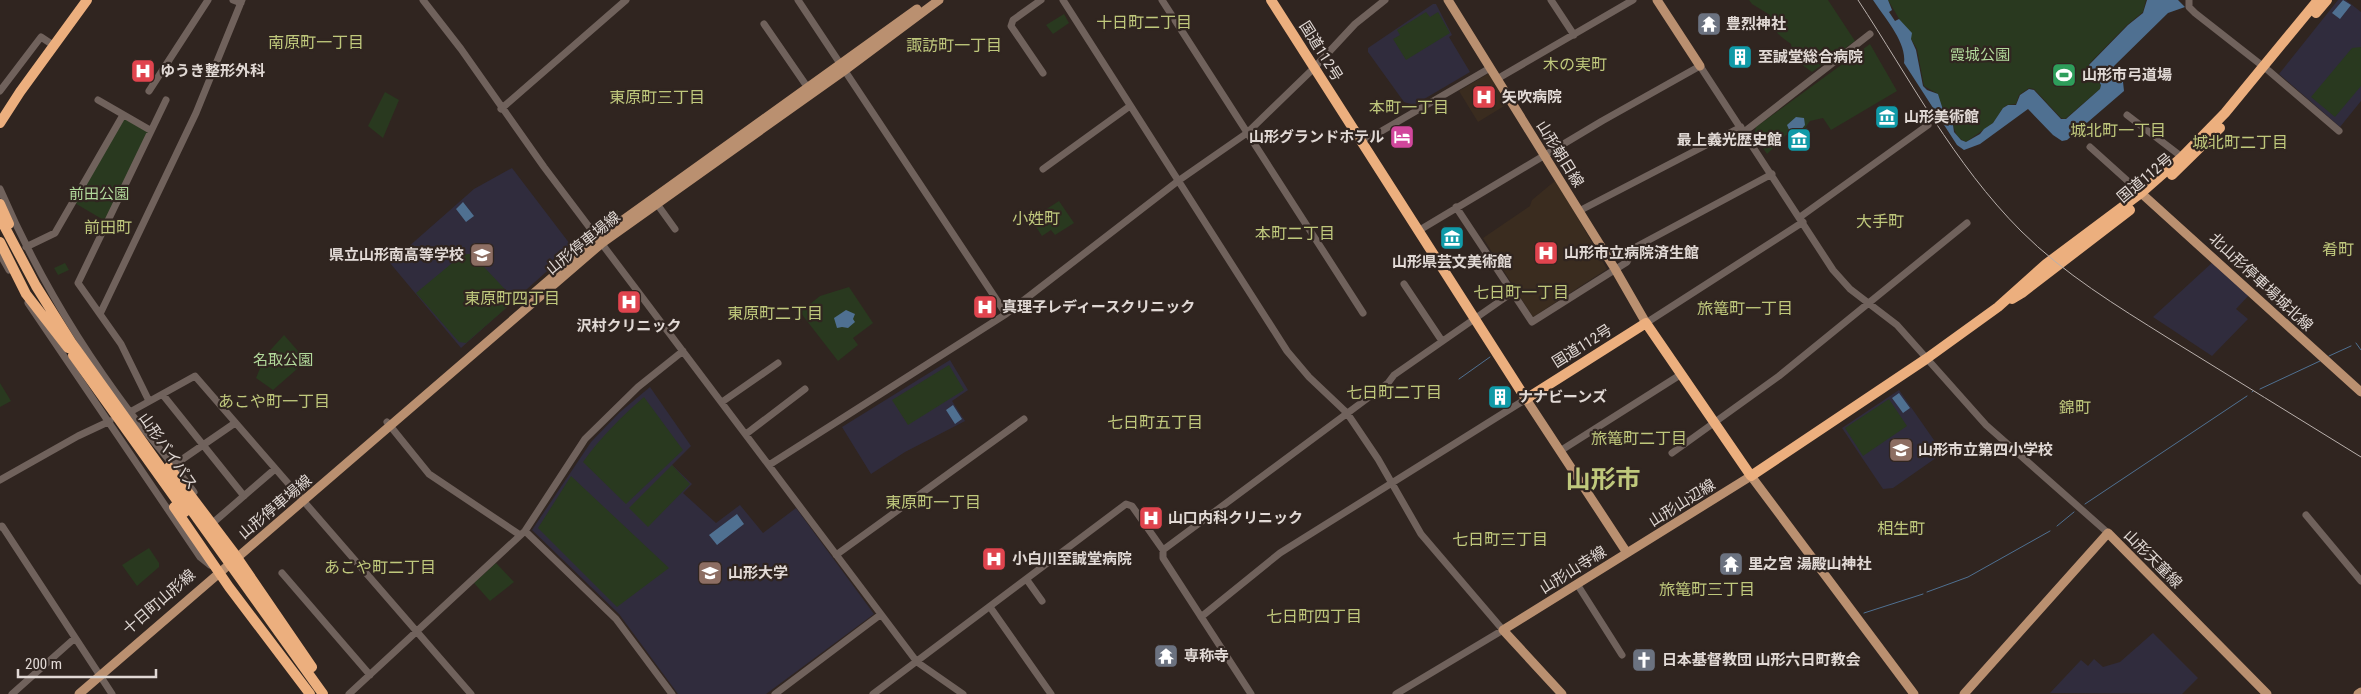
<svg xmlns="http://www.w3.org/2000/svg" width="2361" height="694" viewBox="0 0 2361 694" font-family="'Roboto Condensed','Noto Sans JP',sans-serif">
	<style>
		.education { fill: #302c3d }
		.medical { fill: #3a2c1f }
		.green { fill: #29391f }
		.water { fill: #4f7091 }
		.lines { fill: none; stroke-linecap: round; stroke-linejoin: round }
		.stream { stroke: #4f7091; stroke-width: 1 }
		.minor { stroke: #70625c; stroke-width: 7 }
		.major { stroke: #ba9070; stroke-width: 9 }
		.highway { stroke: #ecaf7e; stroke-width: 10 }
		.rail { stroke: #b9b0ac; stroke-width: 1 }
		.labels { text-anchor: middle; stroke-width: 4.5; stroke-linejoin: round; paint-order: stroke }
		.poi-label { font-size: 15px; font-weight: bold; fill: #e1d9d5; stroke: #302520; text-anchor: start }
		.street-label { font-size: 15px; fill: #e1d9d5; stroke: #302520 }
		.park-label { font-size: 15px; fill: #b2d99b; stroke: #302520 }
		.neighbourhood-label { font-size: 16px; fill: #bfc87c; stroke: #302520 }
		.town-label { font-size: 25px; font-weight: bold; fill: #bfc87c; stroke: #302520 }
	</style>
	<rect width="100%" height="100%" fill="#302520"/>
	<!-- education -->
	<path class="education" d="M2338 0H2346L2361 12V101L2340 127 2279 74Z
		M1433 4H1436L1452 35 1449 37 1470 72 1414 105 1404 102 1368 52V48Z
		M512 168 573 248 461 348 390 263 474 189Z
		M2214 261 2250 294 2236 309 2248 319 2212 356 2153 317Z
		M950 360 968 390 952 401 965 421 905 452 871 474 842 427Z
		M650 387 691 446 672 465 692 484 683 493 716 523 740 505 763 533 796 508 874 614 766 694H678L619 614 532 530 591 442 620 412Z
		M1899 390 1943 453 1893 488 1883 489 1842 428Z
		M2153 633 2198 678 2182 694 2050 693 2081 660 2088 666 2094 659 2103 667 2120 662Z"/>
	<!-- medical -->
	<path class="medical" d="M1491 72 1509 103 1478 122 1459 91Z
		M1556 180 1607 269 1533 317 1483 238 1530 206 1532 200Z"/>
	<!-- green -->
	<path class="green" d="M1749 0H1828L1855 41 1812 72 1794 59 1791 44C1779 36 1772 30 1770 15L1752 4Z
		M1888 0H2146L2143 12 2127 25 2089 64V68L2101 85 2100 89 2065 119 2061 118 2034 89 2029 88 2019 95 2016 104 2007 105 2003 108 1993 123 1966 142C1954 137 1954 128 1952 117L1944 113 1938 94 1924 86 1917 49Z
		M1426 12 1430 17 1438 12 1450 33 1406 60 1393 39 1400 35 1397 30Z
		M1064 14 1069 23 1053 34 1046 25Z
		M1870 44 1897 91 1831 130 1823 118 1810 121 1801 134 1786 135 1767 154 1754 135 1756 127Z
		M2361 47V86L2335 117 2311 97 2352 48Z
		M385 92 399 100 383 138 368 126Z
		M123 115 150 130 107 222 73 202Z
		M1059 201 1074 223 1055 235 1051 230 1042 236 1031 219Z
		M463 254H472L513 298 512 303 466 343 459 342 416 293Z
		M65 263 69 270 58 275 54 268Z
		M849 287 873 323 853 338 858 345 838 361 800 312 820 296Z
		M284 335 305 359V362L273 390 256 378 265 356Z
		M949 365 964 390 908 425 892 400Z
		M0 383 11 401 0 407Z
		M644 397 683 450 626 504 583 462C601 437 621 417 644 397Z
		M1889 399 1907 426 1863 456 1845 428Z
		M672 465 690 484 648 527 629 508Z
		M571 476 669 568 617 607 538 528Z
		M149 548 159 563V567L137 586 122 565Z
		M496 563 514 582 490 601 474 583Z"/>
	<!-- water -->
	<path class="water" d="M1873 0H1888L1892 10 1889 12 1895 21 1899 19 1912 33 1911 39 1916 50 1923 86 1927 90 1938 94 1944 113 1952 118 1954 132 1961 140 1966 142 1980 134 1984 129 1993 123 2003 108 2008 105H2016L2020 95 2029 89 2034 90 2061 119H2066L2100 89 2101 85 2089 65 2128 25 2143 13 2147 0H2178L2185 7 2168 13 2114 66 2113 69 2123 82 2124 91 2067 140 2062 141 2053 135 2028 109 1980 144 1964 150 1957 145 1904 63C1907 42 1884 17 1873 0Z
		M2343 0 2351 5 2340 19 2332 13Z
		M1796 117 1804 118 1805 125 1800 131 1790 132 1787 125Z
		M463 202 474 216 466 222 456 209Z
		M846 310 855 314 853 319 855 322 848 328 842 327 837 328 834 318Z
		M1899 393 1910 408 1903 413 1892 398Z
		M953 405 962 419 955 424 946 410Z
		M737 514 744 524 717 545 709 535Z"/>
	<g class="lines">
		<!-- stream -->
		<path class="stream" d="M2356 343 2361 350
			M2329 356 2351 346
			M1459 379 1490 357
			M2260 389 2320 361
			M2252 392 2253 391
			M2085 504 2247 396
			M2057 526 2074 512
			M1927 592 1968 577 2050 531
			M1864 613 1923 594"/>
		<!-- minor -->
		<path class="minor" d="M233 0 241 3
			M423 0 461 49 544 167 917 662 963 694
			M798 0 1006 314
			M1041 0 1013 20 1011 26 1043 73
			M1063 0 1287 351 1309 377 1347 413 1378 459 1421 534 1503 630 1396 694
			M1162 0 1363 313
			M1551 0 1574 35
			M2189 0V7L2195 13 2269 71 2339 131
			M764 24 808 88
			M1497 79 1633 0
			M0 91 41 37 50 43
			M149 91 208 0
			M98 100 150 130
			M501 109 626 0
			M2127 115 2182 157
			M1744 132 1870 34
			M1361 143 1490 68
			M2090 147 2141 193
			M1043 169 1130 106
			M0 189C34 268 78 343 130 412 151 439 174 465 194 492
			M657 204 675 229
			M1456 207 1532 322 1627 262 1634 248 1772 174
			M1579 211 1741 127
			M1800 217 1928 125
			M1418 231 1602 121 1700 66 1833 270 1850 289 1897 325 1986 425 2108 533
			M26 247 55 233 123 115
			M0 254 9 270
			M1404 284 1442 341
			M28 303 200 557 210 565
			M100 314 196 113 242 0
			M1646 323 1803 222
			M163 395 244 496
			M149 401 121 344 78 283 166 100
			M722 402 778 363
			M130 412 195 376 471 694
			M387 422 429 474 520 535
			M746 434 805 389
			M1560 451 1680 375
			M1672 453 1779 376 1967 223
			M174 465 235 423
			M769 465 1006 314 1178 181 1247 133 1314 68 1355 24 1385 0
			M0 480 78 436 110 421
			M2306 515 2361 581
			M215 521 275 469
			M0 527 2 526 112 694
			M525 531 616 619 672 694
			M1163 550V558L1251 694
			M836 555 1024 419
			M282 573 370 675
			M1027 580 1042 601
			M1577 584 1622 655
			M990 607 1051 694
			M1201 617 1280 553 1526 399
			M12 694 75 638
			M349 694 525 531 585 439 638 387 683 351
			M775 694 880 615
			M873 694 1126 504 1132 506 1163 550 1388 383 1394 375 1513 292"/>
		<!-- major -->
		<path class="major" d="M1448 0 1615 269 1646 323
			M1657 0 1700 66
			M2141 193 2361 392
			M534 293 598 238 917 9
			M1526 399 1627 553
			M79 694 602 243 845 70 939 0
			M1562 694 1503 630 1751 476 1914 694
			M1964 694 2108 533 2267 694
			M2358 694 2361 692"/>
		<!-- highway -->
		<path class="highway" d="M1271 0 1526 399 1646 323 1751 476 1926 359 1998 307 2046 264 2141 193 2182 157 2225 113 2318 0
			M2316 13 2327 0
			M0 123 20 92 87 0
			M2172 175 2220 128
			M0 204 9 224
			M0 218 36 286 71 342 323 694
			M0 242 26 294 68 348
			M2012 299 2022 293 2130 210
			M73 355 185 512
			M169 467 234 553 312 667
			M174 507 229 587 310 694"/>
		<!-- rail -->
		<path class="rail" d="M1858 0C1910 79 1954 164 2021 231 2064 274 2117 306 2168 338 2232 378 2297 417 2361 457"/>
	</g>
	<!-- icons -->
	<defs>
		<symbol id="temple-square" viewBox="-11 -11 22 22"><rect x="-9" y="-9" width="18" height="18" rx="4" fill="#6b7280" stroke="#302520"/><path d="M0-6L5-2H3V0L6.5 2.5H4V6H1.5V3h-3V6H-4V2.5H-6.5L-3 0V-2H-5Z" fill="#fff"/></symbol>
		<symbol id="building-square" viewBox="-11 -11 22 22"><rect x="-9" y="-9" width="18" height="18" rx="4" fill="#0f9aa8" stroke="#302520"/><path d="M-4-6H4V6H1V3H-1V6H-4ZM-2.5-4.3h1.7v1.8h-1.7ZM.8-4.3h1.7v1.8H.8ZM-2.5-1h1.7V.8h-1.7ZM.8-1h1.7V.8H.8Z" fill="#fff"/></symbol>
		<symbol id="hospital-square" viewBox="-11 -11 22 22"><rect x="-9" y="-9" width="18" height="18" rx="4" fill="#e0444e" stroke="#302520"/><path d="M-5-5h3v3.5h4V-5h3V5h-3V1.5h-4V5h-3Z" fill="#fff"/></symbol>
		<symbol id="stadium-square" viewBox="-11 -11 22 22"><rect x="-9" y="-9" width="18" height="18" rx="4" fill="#2e9e5b" stroke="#302520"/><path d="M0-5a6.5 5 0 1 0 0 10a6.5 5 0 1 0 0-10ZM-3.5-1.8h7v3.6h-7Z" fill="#fff"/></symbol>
		<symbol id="museum-square" viewBox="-11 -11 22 22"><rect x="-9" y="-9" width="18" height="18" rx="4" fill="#0f9aa8" stroke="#302520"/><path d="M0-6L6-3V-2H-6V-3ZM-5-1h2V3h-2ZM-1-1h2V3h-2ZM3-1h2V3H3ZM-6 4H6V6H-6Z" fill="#fff"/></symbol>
		<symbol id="hotel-square" viewBox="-11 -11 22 22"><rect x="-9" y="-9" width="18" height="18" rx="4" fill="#d1479c" stroke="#302520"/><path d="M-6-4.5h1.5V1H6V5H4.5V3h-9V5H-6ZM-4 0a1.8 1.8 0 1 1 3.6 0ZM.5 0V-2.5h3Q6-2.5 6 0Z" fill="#fff"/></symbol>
		<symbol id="school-square" viewBox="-11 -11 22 22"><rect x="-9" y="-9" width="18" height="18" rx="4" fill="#8d6e63" stroke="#302520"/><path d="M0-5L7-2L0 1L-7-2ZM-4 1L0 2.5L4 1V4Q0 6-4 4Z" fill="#fff"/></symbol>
		<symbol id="university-square" viewBox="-11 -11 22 22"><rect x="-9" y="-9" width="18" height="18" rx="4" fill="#8d6e63" stroke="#302520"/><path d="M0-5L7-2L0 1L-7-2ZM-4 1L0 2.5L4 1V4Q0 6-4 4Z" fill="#fff"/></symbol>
		<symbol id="church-square" viewBox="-11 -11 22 22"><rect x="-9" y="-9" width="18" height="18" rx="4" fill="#6b7280" stroke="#302520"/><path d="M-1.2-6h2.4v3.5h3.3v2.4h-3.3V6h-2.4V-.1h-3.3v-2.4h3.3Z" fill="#fff"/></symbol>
	</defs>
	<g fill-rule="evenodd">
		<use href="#temple-square" x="1695" y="10" width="28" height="28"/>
		<use href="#building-square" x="1726" y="43" width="28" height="28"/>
		<use href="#hospital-square" x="129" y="57" width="28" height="28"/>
		<use href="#stadium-square" x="2050" y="61" width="28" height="28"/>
		<use href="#hospital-square" x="1470" y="83" width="28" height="28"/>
		<use href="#museum-square" x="1873" y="103" width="28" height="28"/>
		<use href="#hotel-square" x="1388" y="123" width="28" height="28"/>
		<use href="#museum-square" x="1785" y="126" width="28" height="28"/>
		<use href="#museum-square" x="1438" y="224" width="28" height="28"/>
		<use href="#hospital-square" x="1532" y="239" width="28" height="28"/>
		<use href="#school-square" x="468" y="241" width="28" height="28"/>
		<use href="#hospital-square" x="615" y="288" width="28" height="28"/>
		<use href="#hospital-square" x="971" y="293" width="28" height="28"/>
		<use href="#building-square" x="1486" y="383" width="28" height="28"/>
		<use href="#school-square" x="1887" y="436" width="28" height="28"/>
		<use href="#hospital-square" x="1137" y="504" width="28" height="28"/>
		<use href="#hospital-square" x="980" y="545" width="28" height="28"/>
		<use href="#temple-square" x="1717" y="550" width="28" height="28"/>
		<use href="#university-square" x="696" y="559" width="28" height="28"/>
		<use href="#temple-square" x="1152" y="642" width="28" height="28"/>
		<use href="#church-square" x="1630" y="646" width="28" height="28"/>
	</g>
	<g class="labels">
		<!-- poi labels -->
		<g class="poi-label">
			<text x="1726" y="29">豊烈神社</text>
			<text x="1758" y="62">至誠堂総合病院</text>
			<text x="160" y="76">ゆうき整形外科</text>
			<text x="2082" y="80">山形市弓道場</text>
			<text x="1502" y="102">矢吹病院</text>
			<text x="1904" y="122">山形美術館</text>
			<text x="1384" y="142" text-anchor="end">山形グランドホテル</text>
			<text x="1782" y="145" text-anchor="end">最上義光歴史館</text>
			<text x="1564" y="258">山形市立病院済生館</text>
			<text x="464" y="260" text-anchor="end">県立山形南高等学校</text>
			<text x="1452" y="267" text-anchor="middle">山形県芸文美術館</text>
			<text x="1002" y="312">真理子レディースクリニック</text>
			<text x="629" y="331" text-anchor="middle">沢村クリニック</text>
			<text x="1518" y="402">ナナビーンズ</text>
			<text x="1918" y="455">山形市立第四小学校</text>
			<text x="1168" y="523">山口内科クリニック</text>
			<text x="1012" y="564">小白川至誠堂病院</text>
			<text x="1748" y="569">里之宮 湯殿山神社</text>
			<text x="728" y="578">山形大学</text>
			<text x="1184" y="661">専称寺</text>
			<text x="1662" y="665">日本基督教団 山形六日町教会</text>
		</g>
		<!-- street labels -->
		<g class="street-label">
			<text transform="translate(1321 51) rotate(58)" y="5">国道112号</text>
			<text transform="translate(1560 154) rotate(58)" y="5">山形朝日線</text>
			<text transform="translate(2145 178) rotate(-40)" y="5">国道112号</text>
			<text transform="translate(583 243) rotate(-39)" y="5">山形停車場線</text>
			<text transform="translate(2261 282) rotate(43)" y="5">北山形停車場城北線</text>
			<text transform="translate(1582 346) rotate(-32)" y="5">国道112号</text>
			<text transform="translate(168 451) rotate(55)" y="5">山形バイパス</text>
			<text transform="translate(1682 503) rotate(-32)" y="5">山形山辺線</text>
			<text transform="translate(275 507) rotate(-40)" y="5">山形停車場線</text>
			<text transform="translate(2153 559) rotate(45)" y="5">山形天童線</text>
			<text transform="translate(1573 570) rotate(-32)" y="5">山形山寺線</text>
			<text transform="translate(159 602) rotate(-41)" y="5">十日町山形線</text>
		</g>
		<!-- park labels -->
		<g class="park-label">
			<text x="1980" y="60">霞城公園</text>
			<text x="99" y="199">前田公園</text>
			<text x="283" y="365">名取公園</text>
		</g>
		<!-- neighbourhood labels -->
		<g class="neighbourhood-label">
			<text x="1144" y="28">十日町二丁目</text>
			<text x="316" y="48">南原町一丁目</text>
			<text x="954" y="51">諏訪町一丁目</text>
			<text x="1575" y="70">木の実町</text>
			<text x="657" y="103">東原町三丁目</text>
			<text x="1409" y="113">本町一丁目</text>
			<text x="2118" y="136">城北町一丁目</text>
			<text x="2240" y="148">城北町二丁目</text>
			<text x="1036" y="224">小姓町</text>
			<text x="1880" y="227">大手町</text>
			<text x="108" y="233">前田町</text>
			<text x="1295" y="239">本町二丁目</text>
			<text x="2338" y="255">肴町</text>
			<text x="1521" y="298">七日町一丁目</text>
			<text x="512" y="304">東原町四丁目</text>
			<text x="1745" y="314">旅篭町一丁目</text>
			<text x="775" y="319">東原町二丁目</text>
			<text x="1394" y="398">七日町二丁目</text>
			<text x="274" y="407">あこや町一丁目</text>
			<text x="2075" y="413">錦町</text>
			<text x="1155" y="428">七日町五丁目</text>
			<text x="1639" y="444">旅篭町二丁目</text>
			<text x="933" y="508">東原町一丁目</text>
			<text x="1901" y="534">相生町</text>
			<text x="1500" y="545">七日町三丁目</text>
			<text x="380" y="573">あこや町二丁目</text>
			<text x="1707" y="595">旅篭町三丁目</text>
			<text x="1314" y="622">七日町四丁目</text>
		</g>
		<!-- town labels -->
		<g class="town-label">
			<text x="1603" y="488">山形市</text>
		</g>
	</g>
	<!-- scale -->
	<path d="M18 669v8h138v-8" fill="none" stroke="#e1d9d5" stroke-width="2.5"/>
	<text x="25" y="669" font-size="15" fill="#e1d9d5" stroke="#302520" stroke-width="4" paint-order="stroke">200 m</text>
</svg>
